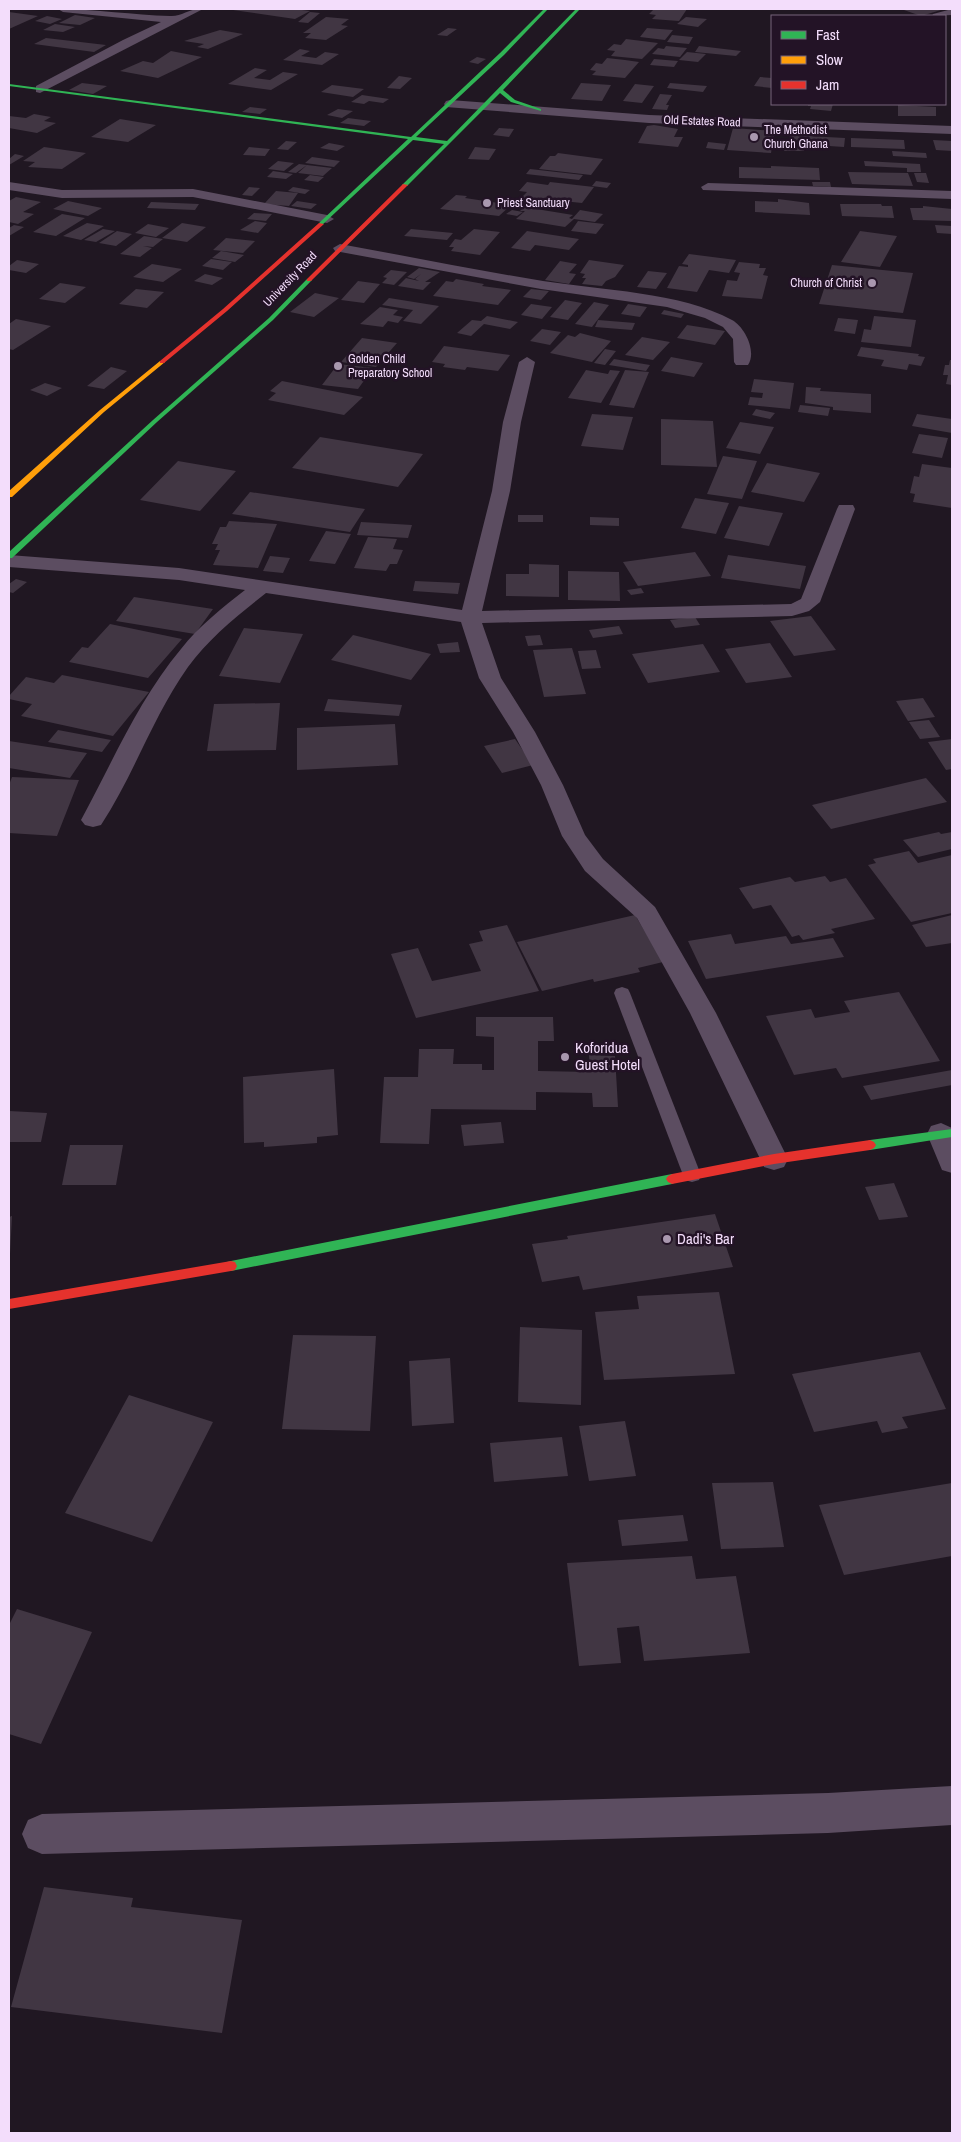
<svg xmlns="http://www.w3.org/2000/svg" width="961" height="2142" viewBox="0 0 961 2142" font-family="'Archivo Narrow',sans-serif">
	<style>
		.building { fill: #413643 }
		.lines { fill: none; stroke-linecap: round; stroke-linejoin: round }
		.lane { fill: #5c4d61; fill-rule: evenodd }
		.street { fill: #5c4d61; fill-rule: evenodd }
		.fast { fill: #30b455; fill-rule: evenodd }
		.slow { fill: #ff9f0a; fill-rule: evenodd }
		.jam { fill: #e5322d; fill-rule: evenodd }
		.poi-dot { fill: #a998af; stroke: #231326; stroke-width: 2 }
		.labels { text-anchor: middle; stroke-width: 5; stroke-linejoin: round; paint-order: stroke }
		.far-street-label { font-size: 12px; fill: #f3ddfb; stroke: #231326 }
		.far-poi-label { font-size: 12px; fill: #f3ddfb; stroke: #231326; text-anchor: start }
		.poi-label { font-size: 15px; fill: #f3ddfb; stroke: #231326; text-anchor: start }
	</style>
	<rect width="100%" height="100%" fill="#201722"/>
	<!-- building -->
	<path class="building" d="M226 9H294L310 11 295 19Z
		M654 9H687L679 21 652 19 656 15 649 14Z
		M910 9H935L941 10 921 16 904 10Z
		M9 12 38 16 9 29Z
		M310 12 320 13 308 23 298 22Z
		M75 15 95 18 80 25 59 23Z
		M47 16 62 19 50 24 35 21Z
		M326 17 349 19 341 25 348 26 326 40 305 38 311 33H303Z
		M686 17 707 19 698 27 677 24Z
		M55 24 75 27 63 32 43 30Z
		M448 28 457 29 447 36 437 35Z
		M647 28 673 30 665 40 640 37Z
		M220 30 243 34 208 49 197 47 204 44 184 41Z
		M672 35 693 37 689 44 667 42Z
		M46 38 106 45 94 52 34 44Z
		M626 39 658 43 642 59 611 56 615 51 607 50 614 44 621 45Z
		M666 46 687 48 680 57 652 54 658 48 664 49Z
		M699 46 741 51 736 56 695 52Z
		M300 49 310 51 301 56 316 58 325 52 339 54 322 65 283 60Z
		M171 51 202 57 158 78 120 71 143 61 153 63Z
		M687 52 706 54 698 62 679 60Z
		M477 57 486 59 478 64 469 62Z
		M607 58 625 60 639 62 625 78 592 75 596 71 590 70 596 63 602 64Z
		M654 59 678 61 674 67 650 65Z
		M255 68 267 70 254 78 270 80 283 72 298 74 271 90 228 84Z
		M399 76 412 78 400 89 387 88Z
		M760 77 772 78V88L754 86Z
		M82 83 107 86 93 94 69 90Z
		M581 83 611 85 602 101 571 99Z
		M670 83 707 86 703 92 667 88Z
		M635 84 654 86 642 103 623 101Z
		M332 85 364 89 353 97 321 92Z
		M660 94 672 95 666 105H669L667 110 652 109Z
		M362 95 389 99 383 103 369 101 364 104 351 102Z
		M808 104H833L831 111 810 109 811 106H808Z
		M898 105 936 107V116H898Z
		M250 107 267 109 260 114 242 112Z
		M338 109 353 111 342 118 327 115Z
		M34 114 51 117 44 121 56 123 37 133 9 128V116L26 118Z
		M348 118 371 121 364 126 340 123Z
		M120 119 156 125 128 142 91 137Z
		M654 125 678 129 674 137H683L678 147 638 143 647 126Z
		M499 128 514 129 509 137 493 135Z
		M733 128 775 131 771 153 727 150Z
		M790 135 845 138 844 147 799 144 800 141 789 140Z
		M851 138 904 140 905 149 851 147Z
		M933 140 952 141V151L936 150Z
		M286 141 297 142 288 150 277 149Z
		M708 142 726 144 724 150 706 148Z
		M329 143 345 146 337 151 320 148Z
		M44 147 86 153 62 169 28 167 35 162 23 161Z
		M249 147 270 149 265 156 243 155Z
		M475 147 496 149 489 160 468 159Z
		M784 147 803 148 804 151H784Z
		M892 151 926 153 927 158 893 156Z
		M558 153 603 159 591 175 539 169 550 156H555Z
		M15 154 24 156 9 165V159Z
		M312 157 340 161 334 167 305 163Z
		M278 161 294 163 284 171 268 169Z
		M864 161 920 164 921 172H907V168L865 166Z
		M299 164 307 165 296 173 288 172Z
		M307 165 332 168 323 176 298 173Z
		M771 166 819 168 820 180 739 178V167L771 168Z
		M530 169 583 175 579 180 526 174Z
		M273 171 293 174 286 179 267 177Z
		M848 172 908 173 913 186 852 184Z
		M914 173H926L929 183 917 182Z
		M310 175 324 177 318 182 304 180Z
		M596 181 611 183 607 188 592 186Z
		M527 182 548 185 550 182 594 187 582 203 553 200 552 202 521 198 527 192 519 191Z
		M812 182H830L831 187 813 186Z
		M249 187 260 188 252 196 242 195Z
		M293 187 310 190 305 194 288 191Z
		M276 191 298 193 289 206 264 204Z
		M456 195 467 196 465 198 511 205 499 216 440 209Z
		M16 197 41 202 23 212 34 214 18 224 9 222V201Z
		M778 199 809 203 810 215 755 212V201L778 202Z
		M68 201 102 208 88 216 53 209Z
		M297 201 317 204 311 209 291 206Z
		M151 202 199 204 195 210 147 208Z
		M840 204H881L882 206H892L894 218 842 216Z
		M923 206 952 209V225L951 221 913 220 910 208H923Z
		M524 207 573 215 569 218 572 219 580 210 603 214 595 222 574 219 565 227 516 219 525 211H520Z
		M512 210 523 212 517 216 506 214Z
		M254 213 272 214 266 221 247 219Z
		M62 214 85 218 56 236 33 232Z
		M255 221 267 223 258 233 240 230Z
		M578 221 604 224 596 234 571 231Z
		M87 223 104 226 81 240 63 236Z
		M182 223 206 227 187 242 162 238Z
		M148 224 169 228 156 237 135 233Z
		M14 225 24 227 9 236V228Z
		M935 225 952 226V234L937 233Z
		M103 229 115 231 96 242 84 240Z
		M411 229 453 233 447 240 404 236Z
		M474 229 500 232 480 255 451 251 454 247H449L455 239 461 240Z
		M117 231 132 234 116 246 99 243Z
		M527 231 579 239 569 250 535 245 530 251 511 248Z
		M860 231 897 236 880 267 841 262Z
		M144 236 163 239 153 247 143 246 152 248 140 257 120 254Z
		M226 238 255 241 243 253 213 250Z
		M221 251 244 255 235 262 212 258Z
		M689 254 736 260 729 273 709 270 697 292 667 288 679 266 688 267V265L682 264Z
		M211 259 232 262 223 270 202 266Z
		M17 260 39 264 26 273 9 270V266Z
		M589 260 624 265 615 277 606 281 602 286 582 284 586 278H582L585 274 580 273Z
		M560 261 577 264 569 273 576 274 569 284 545 280Z
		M739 262 760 264 759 268H766L763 275 768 276 762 299 722 296 727 280 737 281 740 273 734 272Z
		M152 264 182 269 163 282 133 277Z
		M832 265 913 273 903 313 819 304Z
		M419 268 440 272 425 282H431L423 290 398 286 406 278 419 281 415 279 421 274 414 279 407 277Z
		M391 270 407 272 394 285 382 283 387 278 383 277Z
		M648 271 667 273 656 289 637 287Z
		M205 274 223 278 212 285 194 281Z
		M456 279 484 284 482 286 511 290 498 305 433 296 446 281 453 282Z
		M358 281 380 284 364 303 341 300Z
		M60 283 86 287 65 303 39 299Z
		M136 289 164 292 147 308 119 304Z
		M531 289 549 291 541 300 523 297Z
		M315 293 339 298 314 317 290 312Z
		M389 298 439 306 421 324 403 321 413 310 382 305Z
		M565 300 582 303 568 320 550 317Z
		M594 302 609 305 592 327 575 324Z
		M531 304 552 307 542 319 521 315Z
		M628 304 647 307 640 317 621 314Z
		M380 307 398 310 393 315 403 317 398 323 388 321 383 327 360 324Z
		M664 310 684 314 681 318 661 314Z
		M487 316 518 322 510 329 484 324 471 336 457 333 472 320 481 321Z
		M874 316 916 320 911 347 861 342 864 329 871 330Z
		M838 318 858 320 855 334 834 331Z
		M16 319 51 326 13 350 9 349V324Z
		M598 320 635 323 632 330 595 327Z
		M687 325 725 331 715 345 677 338Z
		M542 329 561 332 550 345 530 341Z
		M580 333 611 341 592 362 550 353 568 335 575 337Z
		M642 337 670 342 653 360 625 355Z
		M362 338 397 343 376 367 341 362Z
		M444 346 510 355 498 371 467 367 465 370 443 367 445 364 432 362Z
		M861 347 919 354 918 356 925 357 921 366 909 364 907 370 881 366 884 360 857 356Z
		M605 349 616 351 605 365 594 363Z
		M671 357 703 363 694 377 661 371Z
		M614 359 650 365 646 371 609 365Z
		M950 360H952V385L946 384 948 375H943L945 365H949Z
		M338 364 373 368 358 389 322 385Z
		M111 367 127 371 104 389 87 386Z
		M586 370 608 374 610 370 620 371 601 403 568 398Z
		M625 370 649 372 634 408 609 405Z
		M754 379 794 383 790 409 748 405 750 397 762 398 763 393 751 392Z
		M282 381 363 397 344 415 268 400 276 393 270 391Z
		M45 383 62 388 47 396 30 390Z
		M806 387 821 388 820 391 871 394V413L833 410V407L805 403Z
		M800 405 830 408 828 416 798 412Z
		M756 409 775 413 770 419 752 415Z
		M592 414 633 417 623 450 581 446Z
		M917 414 952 419V433L912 426Z
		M661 419 713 421 717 467 661 465Z
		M740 422 774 427 760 454 726 448Z
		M919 434 948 438 942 458 912 453Z
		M320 437 423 454 398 487 292 468Z
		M723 456 757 461 742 499 707 494Z
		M178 461 236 471 200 511 140 500Z
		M767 463 820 473 804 502 751 492Z
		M922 464 952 468V508L913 502 915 494 910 493 914 476 919 477Z
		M250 492 365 509 350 532 232 514Z
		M695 498 729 503 716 534 681 528Z
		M739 506 783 513 769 546 724 538Z
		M518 515H543V522H518Z
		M590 517 619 518V526L590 525Z
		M229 521 277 524 258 568 213 565 220 550H215L218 544H212L220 527H226Z
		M361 522 412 525 408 538 357 535Z
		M326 531 351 534 335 564 309 561Z
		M368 537 397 539 393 549 403 550 397 564H390L386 571 354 568Z
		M695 552 711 576 638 586 623 562Z
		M728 555 806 566 800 589 721 578Z
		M270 556 290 558 283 573 263 571Z
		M529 564 559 565V597L506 596V574H529Z
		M568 571 619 572 620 601 568 600Z
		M16 579 27 582 13 593 9 592V584Z
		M415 581 460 583 458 594 413 591Z
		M641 588 644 593 631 595 627 590Z
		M134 597 213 609 195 634 116 621Z
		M811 616 836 650 794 656 770 621Z
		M695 617 700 625 675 628 670 620Z
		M110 624 182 639 148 678 69 662 82 647 88 648Z
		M619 626 623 634 593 638 589 630Z
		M244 628 303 634 280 683 219 676Z
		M353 635 431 654 411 680 331 660Z
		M540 635 543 645 528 646 525 636Z
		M458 642 460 652 440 653 437 644Z
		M770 643 792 677 746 683 725 649Z
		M703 644 720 672 648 683 632 654Z
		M572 648 586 694 544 697 533 650Z
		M596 650 601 668 582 669 578 651Z
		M62 675 149 692 113 736 21 716 32 704 9 699V696L26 677 54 683Z
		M923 698 935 717 908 721 896 701Z
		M328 699 402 705 399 716 324 711Z
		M280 703 276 750 207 751 214 704Z
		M929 720 940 737 920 739 909 722Z
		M395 724 398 765 297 770V728Z
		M58 730 111 740 102 752 48 742Z
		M515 739 533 765 502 773 484 746Z
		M952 739V769L946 770 928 742Z
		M9 741 87 753 70 778 9 768Z
		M12 777 79 780 57 836 9 833V785Z
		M926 778 947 802 831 829 812 805Z
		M939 832 941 834 952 832V849L918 857 903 840Z
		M909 851 918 863 952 855V913L911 922 868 865 876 863 873 859Z
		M825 876 830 882 846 878 875 919 831 929 835 933 803 940 799 935 792 937 771 905 753 909 739 888 790 877 795 882Z
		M635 915 663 962 638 968 640 972 594 982 593 979 542 991 517 942Z
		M952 915V943L926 947 912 925Z
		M507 925 539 991 416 1018 391 954 418 948 432 981 481 971 469 944 483 941 479 931Z
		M731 934 735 944 786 936 791 944 833 938 844 957 706 979 688 941Z
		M899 992 940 1061 842 1078 836 1068 794 1075 766 1016 811 1009 815 1018 850 1012 844 1001Z
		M476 1017H553L554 1041H538V1071L590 1072 589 1055 615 1056 618 1107H593L592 1093 536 1092V1110L431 1109 429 1144 380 1143 384 1077H418L419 1049H454L453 1064H482V1070H494V1037L476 1036Z
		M334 1069 338 1135 317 1137V1143L264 1147V1142L244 1143 243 1077Z
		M952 1070V1085L871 1100 863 1086Z
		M9 1111 47 1113 41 1142H9Z
		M501 1122 504 1143 464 1146 461 1125Z
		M70 1145H123L116 1185H62Z
		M894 1183 908 1217 879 1220 865 1187Z
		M715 1214 733 1267 583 1290 579 1276 542 1282 532 1244 568 1239 567 1236Z
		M12 1216 10 1254H9V1217Z
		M719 1292 735 1374 604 1380 595 1312 639 1309 637 1296Z
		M520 1327 582 1330 581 1405 518 1402Z
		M293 1335 376 1336 370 1431 282 1429Z
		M920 1352 946 1409 902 1417 908 1428 882 1433 877 1421 814 1432 792 1374Z
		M450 1358 454 1423 412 1426 409 1361Z
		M129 1395 213 1422 152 1542 65 1513Z
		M625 1421 636 1476 589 1481 579 1426Z
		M562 1437 568 1476 494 1482 490 1443Z
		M773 1482 784 1547 721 1549 712 1483Z
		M952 1483V1556L844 1575 819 1505Z
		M683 1515 688 1541 622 1546 618 1520Z
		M692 1556 696 1579 736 1576 750 1653 644 1661 639 1626 617 1628 621 1663 579 1666 567 1563Z
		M17 1609 92 1632 41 1744 9 1734V1625Z
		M44 1887 133 1898 131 1907 242 1920 222 2033 11 2007Z"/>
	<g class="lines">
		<!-- lane -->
		<path class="lane" d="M622 987 628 989 630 993 701 1175 699 1180 692 1182 685 1180 683 1175 614 993 616 989Z"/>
		<!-- street -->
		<path class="street" d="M58 9C96 9 133 15 170 16 181 17 189 8 203 9L40 93 36 92V86L123 40 161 22 63 12Z
			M952 9V15L932 16 933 14Z
			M450 100 649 115 952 126V134L649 123 446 107 444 104 446 101Z
			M9 182 62 190 193 189 327 215 334 219 327 223 193 197 62 198 9 190Z
			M708 183 952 191V199L703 190 701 187Z
			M340 244C407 256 475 270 543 281 600 290 681 292 732 320 745 327 757 352 748 365H736L734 362 733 339 723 327 705 318 667 307 541 289 335 251 333 248Z
			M527 357 535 362 521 422 510 491 482 611 791 604 801 599 837 509 839 505H853L855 509 820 602 809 611 792 616 482 623 501 678 535 732 563 785 585 835 603 859 655 907 716 1013 788 1159 784 1167 774 1170 764 1167 690 1013 637 918 585 871 562 836 541 785 513 732 479 678 461 622 266 593C238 615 209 638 188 667 153 716 134 775 101 825L93 827 85 825 81 820C112 763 139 699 181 649 199 626 222 608 245 590L179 580 9 567V555L179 568 462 610 492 491 503 422 519 362Z
			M941 1123 952 1128V1173L942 1170 927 1134 931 1126Z
			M952 1786V1825L828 1833 42 1854 28 1848 22 1834 28 1820 42 1814 828 1793Z"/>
		<!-- fast -->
		<path class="fast" d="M544 9H548L504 55 416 137 447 141 576 9H580L503 90 515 100 541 109V111L511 102 500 93 407 186 402 185 444 144 413 140 321 226 319 223 408 139 9 86V84L411 137 500 53Z
			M307 279 312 280 273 320 157 422 12 558H9V552L153 420 269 318Z
			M952 1129V1137L870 1150 866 1148 864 1145 866 1142 870 1140Z
			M672 1174 676 1176 678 1179 676 1182 672 1184 231 1271 227 1270 225 1266 227 1262 231 1261Z"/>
		<!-- slow -->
		<path class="slow" d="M160 361 165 362 104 412 12 497H9V491L100 410Z"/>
		<!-- jam -->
		<path class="jam" d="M403 184 408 185 311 281H307V279Z
			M319 223 324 224 227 311 164 363H160V361L223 309Z
			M870 1140 874 1142 876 1145 874 1148 870 1150 774 1164 672 1184 668 1182 666 1179 668 1176 672 1174 774 1154Z
			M231 1261 235 1262 237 1266 235 1270 231 1271 9 1309V1299Z"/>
	</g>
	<!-- markers -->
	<g class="poi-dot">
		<circle cx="754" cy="137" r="5"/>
		<circle cx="487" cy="203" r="5"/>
		<circle cx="872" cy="283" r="5"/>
		<circle cx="338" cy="366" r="5"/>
		<circle cx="565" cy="1057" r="5"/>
		<circle cx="667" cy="1239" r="5"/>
	</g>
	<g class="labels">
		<!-- far-street labels -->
		<g class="far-street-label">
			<text transform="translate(702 121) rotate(2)" y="4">Old Estates Road</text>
			<text transform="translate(290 279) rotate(-46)" y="4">University Road</text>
		</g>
		<!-- far-poi labels -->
		<g class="far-poi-label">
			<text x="764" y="134">The Methodist<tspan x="764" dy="14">Church Ghana</tspan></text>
			<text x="497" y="207">Priest Sanctuary</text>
			<text x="862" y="287" text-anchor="end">Church of Christ</text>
			<text x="348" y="363">Golden Child<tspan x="348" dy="14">Preparatory School</tspan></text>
		</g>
		<!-- poi labels -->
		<g class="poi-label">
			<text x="575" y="1053">Koforidua<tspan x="575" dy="17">Guest Hotel</tspan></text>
			<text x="677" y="1244">Dadi's Bar</text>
		</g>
	</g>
	<!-- border -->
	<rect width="961" height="2142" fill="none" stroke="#f3ddfb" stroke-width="20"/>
	<!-- legend -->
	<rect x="771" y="15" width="175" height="90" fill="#231326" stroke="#76647b"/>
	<rect x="781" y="31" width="25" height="8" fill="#30b455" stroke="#76647b"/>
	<text x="816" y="40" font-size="15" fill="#f3ddfb">Fast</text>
	<rect x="781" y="56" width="25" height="8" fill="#ff9f0a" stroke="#76647b"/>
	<text x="816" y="65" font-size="15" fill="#f3ddfb">Slow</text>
	<rect x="781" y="81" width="25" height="8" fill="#e5322d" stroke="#76647b"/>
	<text x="816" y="90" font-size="15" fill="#f3ddfb">Jam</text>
</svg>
